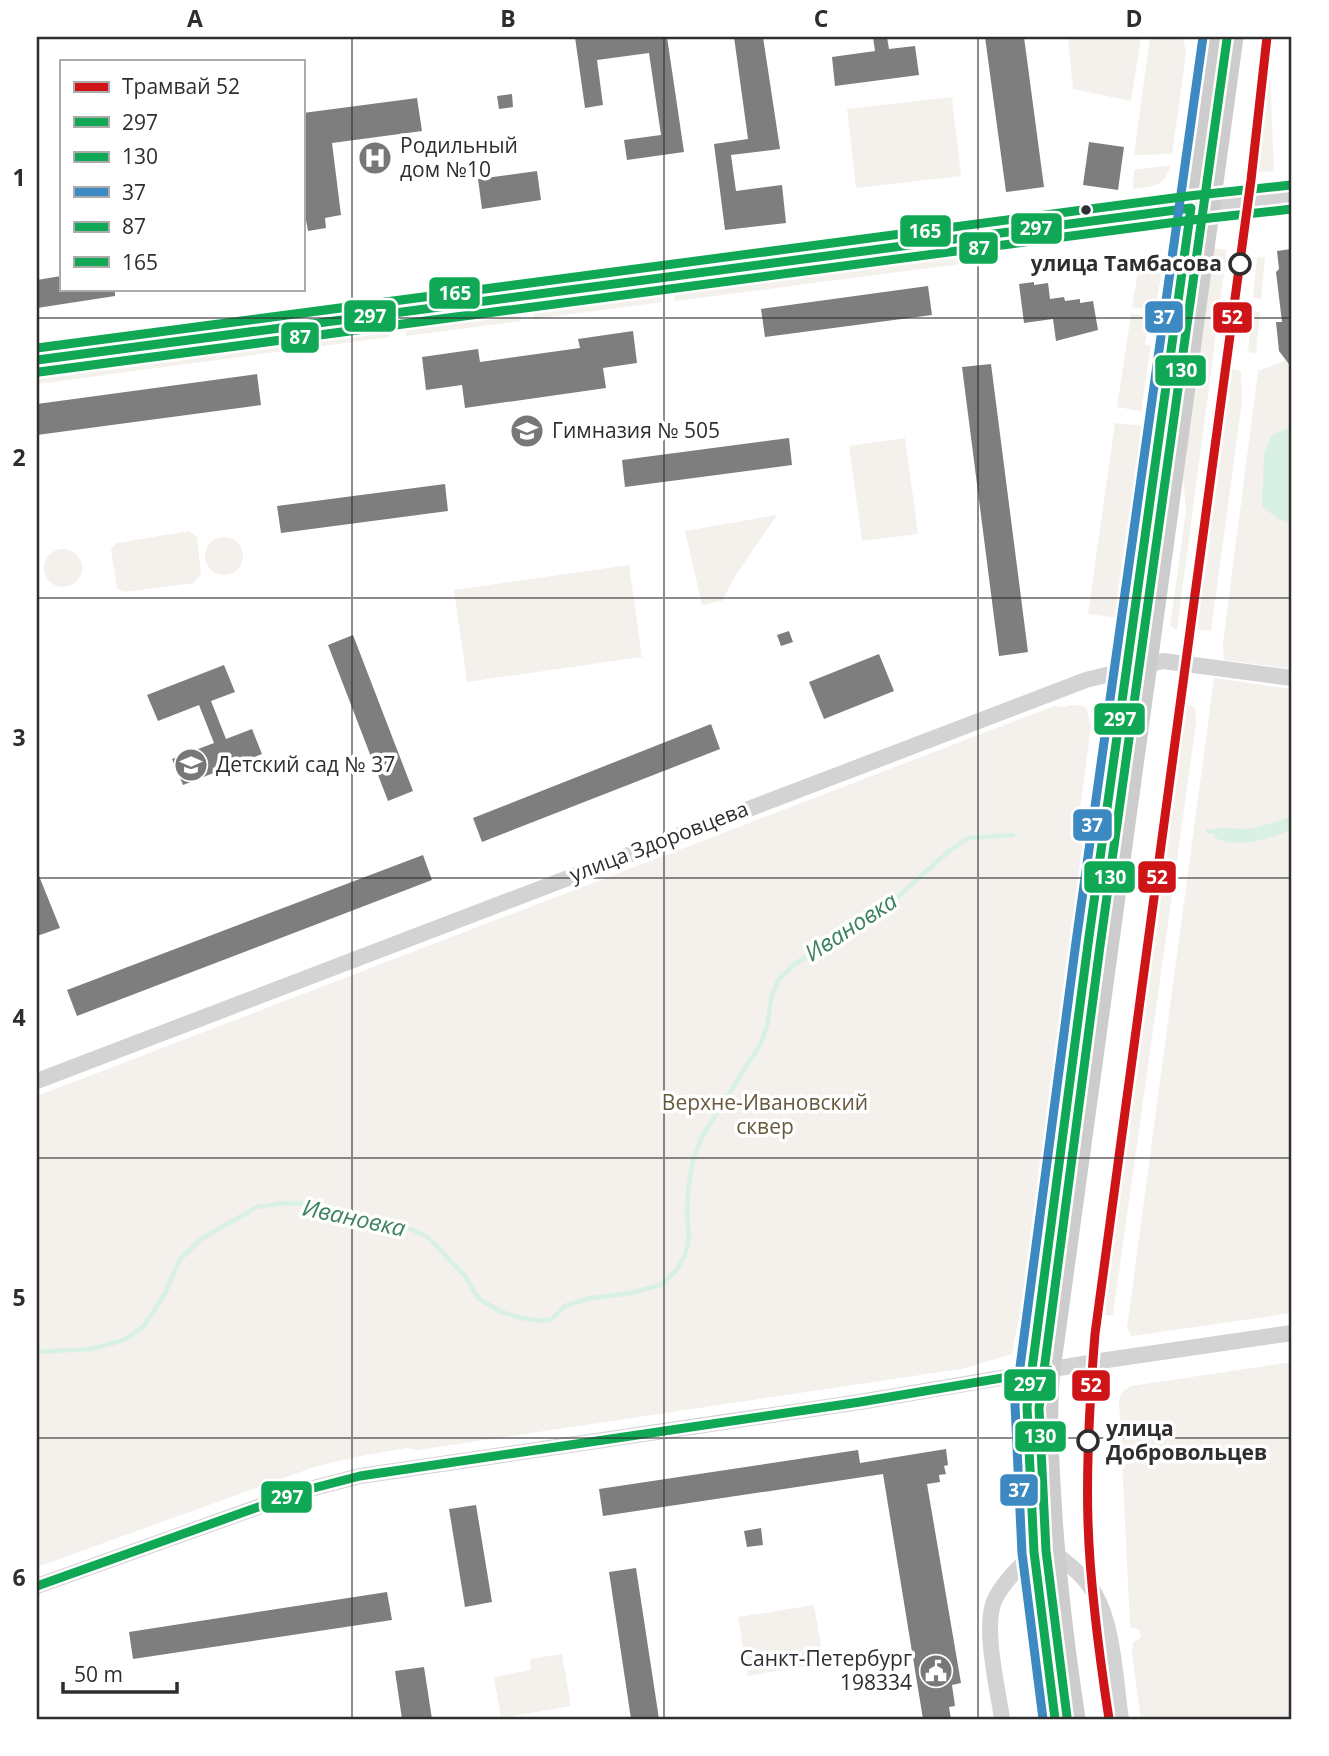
<svg xmlns="http://www.w3.org/2000/svg" width="1329" height="1756" viewBox="0 0 1329 1756" font-family="'Open Sans',sans-serif">
	<style>
		.green { fill: #f4f0ec }
		.water { fill: #d8f1e4 }
		.lines { fill: none; stroke-linecap: round; stroke-linejoin: round }
		.stream { stroke: #d8f1e4; stroke-width: 4.5 }
		.building { fill: #7e7e7e }
		.minor { stroke: #d3d3d3; stroke-width: 16 }
		.secondary { stroke: #ccc; stroke-width: 23 }
		.bus-1-casing { stroke: #fff; stroke-width: 14 }
		.bus-2-casing { stroke: #fff; stroke-width: 14 }
		.bus-3-casing { stroke: #fff; stroke-width: 14 }
		.bus-4-casing { stroke: #fff; stroke-width: 14 }
		.bus-5-casing { stroke: #fff; stroke-width: 14 }
		.bus-1 { stroke: #10a855; stroke-width: 9 }
		.bus-2 { stroke: #10a855; stroke-width: 9 }
		.bus-3 { stroke: #3d8ac2; stroke-width: 9 }
		.bus-4 { stroke: #10a855; stroke-width: 9 }
		.bus-5 { stroke: #10a855; stroke-width: 9 }
		.tram-1-casing { stroke: #fff; stroke-width: 14 }
		.tram-1 { stroke: #ce1417; stroke-width: 9 }
		.grid { fill: none; stroke: #2e2e2e; stroke-width: 2; stroke-opacity: 0.55 }
		.bus-dot { fill: #2e2e2e; stroke: #fff; stroke-width: 2.5 }
		.stop-dot { fill: #fff; stroke: #2e2e2e; stroke-width: 3.5 }
		.labels { text-anchor: middle; stroke-width: 7; stroke-linejoin: round; paint-order: stroke }
		.poi-label { font-size: 21px; fill: #2e2e2e; stroke: #fff; text-anchor: start }
		.stop-label { font-size: 21px; font-weight: bold; fill: #2e2e2e; stroke: #fff; text-anchor: end }
		.street-label { font-size: 21px; fill: #2e2e2e; stroke: #fff }
		.park-label { font-size: 21px; fill: #68583d; stroke: #fff }
		.water-label { font-size: 23px; font-style: italic; fill: #3a825c; stroke: #fff }
		.line-badge { stroke: #fff; stroke-width: 2.5 }
		.badge-label { font-size: 19px; text-anchor: middle; font-weight: bold; fill: #fff }
		.neatline { fill: none; stroke: #2e2e2e; stroke-width: 2.5 }
		.grid-label { font-size: 23px; text-anchor: middle; font-weight: bold; fill: #2e2e2e }
	</style>
	<rect width="100%" height="100%" fill="#fff"/>
	<!-- green -->
	<path class="green" d="M1068 37H1141L1131 101 1073 89Z
		M1150 37H1183L1186 54 1172 154 1134 155Z
		M1268 73 1270 74 1274 171 1258 172Z
		M952 97 961 176 856 188 847 109Z
		M1171 165C1164 187 1154 186 1133 189L1134 170Z
		M1016 215 1009 222 833 245 825 241Z
		M789 246 786 251 732 259 728 255Z
		M1213 248 1227 250 1177 630 1170 626 1186 511 1183 477Z
		M973 250 975 262 675 301 673 289Z
		M1257 257 1265 258 1261 299 1253 298Z
		M1139 266 1162 270 1155 311 1132 307Z
		M660 291 662 302 534 319 533 307Z
		M519 309 521 321 406 336 404 324Z
		M268 311 269 318 171 331V328L193 321Z
		M1252 311 1260 312 1256 353 1248 352Z
		M1131 314 1155 318 1152 333H1147L1145 344 1151 346 1141 411 1117 407Z
		M388 325 390 337 37 384V375L52 370Z
		M1292 358V669L1224 660 1223 643 1258 371Z
		M1232 369 1241 371 1242 401 1211 631 1195 629Z
		M1115 423 1144 426 1148 470 1128 619 1088 614Z
		M905 438 918 534 862 541 849 446Z
		M777 515 737 573 722 601 702 605 685 531Z
		M189 531 197 537 201 574 194 583 124 592 117 589 111 549 117 543Z
		M205 556a19 19 0 1 1 38 0a19 19 0 1 1-38 0Z
		M44 568a19 19 0 1 1 38 0a19 19 0 1 1-38 0Z
		M629 565 642 657 467 682 454 590Z
		M1214 678 1292 689V1313L1132 1336 1127 1328Z
		M1071 705 1084 706 1087 710 1091 727 1077 832 1083 849 1025 1314 1017 1326 1012 1354 962 1369 934 1373 417 1450 407 1448 366 1455 317 1466 37 1567V1096L1054 706 1065 707Z
		M1190 705 1195 708 1196 724 1113 1315H1102L1182 718 1185 707Z
		M1292 1362V1719H1141L1132 1654 1133 1643 1141 1637 1139 1629 1131 1628 1130 1624 1119 1400 1121 1393 1131 1386Z
		M814 1605 824 1663 748 1676 738 1617Z
		M562 1654 571 1706 501 1718 494 1677 531 1670 530 1659Z"/>
	<!-- water -->
	<path class="water" d="M1286 428 1292 430V523L1278 519 1262 506 1264 453 1271 436Z
		M1292 817V829C1272 839 1234 850 1214 837L1216 828 1251 829Z"/>
	<g class="lines">
		<!-- stream -->
		<path class="stream" d="M1208 831 1221 833
			M37 1352 91 1349 124 1340 144 1326 165 1293 180 1259 201 1239 257 1207 284 1203 303 1204 335 1212 347 1218 395 1222 428 1237 465 1276 479 1299 501 1312 522 1318 542 1321 552 1319 565 1306 586 1299 630 1293 661 1285 675 1272 685 1255 689 1239 687 1215 688 1191 693 1160 702 1137 761 1043 767 1026 772 995 779 979 795 964 892 902 949 851 968 838 1013 835"/>
	</g>
	<!-- building -->
	<path class="building" d="M575 37H667L684 152 627 160 624 140 661 135 649 53 597 60 603 105 585 108Z
		M734 37H763L780 149 731 155 736 191 782 185 786 223 725 230 714 144 748 139Z
		M873 37H887L889 49 915 46 919 75 835 86 832 57 875 51Z
		M985 37H1024L1044 187 1006 192Z
		M512 94 513 107 499 109 497 96Z
		M417 98 422 131 332 143 341 215 325 218 326 228 308 231 306 220 303 221V113Z
		M1089 142 1124 147 1118 190 1083 185Z
		M537 171 541 200 482 209 478 179Z
		M1291 249 1292 260V368L1279 351 1276 322H1282L1276 272 1279 269 1277 251Z
		M61 276V289H115V296L37 308V280Z
		M1034 282V285L1048 283 1050 299 1064 297 1065 301 1080 299V303L1093 301 1098 330 1056 341 1053 319 1024 323 1019 284Z
		M928 286 932 315 765 337 761 309Z
		M633 331 637 363 603 368 606 388 465 408 462 385 426 390 422 357 478 349 480 362 580 348 578 339Z
		M991 364 1028 652 999 656 962 367Z
		M257 374 261 405 37 435V404Z
		M789 438 792 465 625 487 622 460Z
		M445 484 448 511 281 533 277 506Z
		M789 631 793 642 781 646 777 635Z
		M353 635 413 791 388 801 328 645Z
		M879 654 894 691 824 719 809 682Z
		M224 665 235 692 211 701 226 739 252 729 262 754 183 785 172 759 214 743 199 705 158 721 147 695Z
		M711 724 720 749 482 842 473 818Z
		M423 855 432 880 77 1016 67 990Z
		M37 871 60 928 37 936Z
		M946 1449 948 1465 944 1466 946 1474 939 1475 940 1482 927 1484 961 1683 952 1685 955 1706 949 1707 951 1719H923L883 1474 603 1516 599 1489 858 1450 860 1463Z
		M476 1505 492 1602 465 1607 449 1509Z
		M761 1528 763 1545 747 1547 744 1531Z
		M636 1568 645 1627 659 1719H631L609 1572Z
		M387 1592 392 1620 133 1659 129 1632Z
		M424 1667 432 1719H402L395 1671Z"/>
	<g class="lines">
		<!-- minor -->
		<path class="minor" d="M37 360 1191 208 1292 197
			M37 1081 1086 680 1163 661 1292 678
			M1052 1551C1066 1562 1081 1573 1091 1588 1114 1621 1115 1680 1121 1719
			M37 1586 306 1490 360 1476 860 1402 1100 1361 1292 1333
			M1002 1719C998 1689 982 1625 995 1599 1004 1581 1021 1566 1034 1552"/>
		<!-- secondary -->
		<path class="secondary" d="M1055 1719 1040 1609 1034 1552 1027 1407 1088 944 1215 37
			M1074 1719C1062 1640 1053 1563 1049 1483 1047 1445 1045 1408 1049 1370L1232 37"/>
		<defs>
			<path id="bus-1" d="M37 360 1191 208 1088 944 1027 1407 1034 1552 1055 1719
				M37 1586 306 1490 360 1476 860 1402 1049 1370 1047 1392"/>
			<path id="bus-2" d="M1067 1717 1046 1551 1039 1408 1100 946 1227 39"/>
			<path id="bus-3" d="M1043 1719 1022 1553 1015 1405 1076 942 1203 37"/>
			<path id="bus-4" d="M39 372 1192 220 1292 209"/>
			<path id="bus-5" d="M37 348 1189 196 1291 185"/>
		</defs>
		<!-- bus-1 casing -->
		<use href="#bus-1" class="bus-1-casing"/>
		<!-- bus-2 casing -->
		<use href="#bus-2" class="bus-2-casing"/>
		<!-- bus-3 casing -->
		<use href="#bus-3" class="bus-3-casing"/>
		<!-- bus-4 casing -->
		<use href="#bus-4" class="bus-4-casing"/>
		<!-- bus-5 casing -->
		<use href="#bus-5" class="bus-5-casing"/>
		<!-- bus-1 -->
		<use href="#bus-1" class="bus-1"/>
		<!-- bus-2 -->
		<use href="#bus-2" class="bus-2"/>
		<!-- bus-3 -->
		<use href="#bus-3" class="bus-3"/>
		<!-- bus-4 -->
		<use href="#bus-4" class="bus-4"/>
		<!-- bus-5 -->
		<use href="#bus-5" class="bus-5"/>
		<defs>
			<path id="tram-1" d="M1109 1719C1099 1654 1090 1588 1088 1522 1086 1459 1090 1396 1095 1334L1251 180 1267 37"/>
		</defs>
		<!-- tram-1 casing -->
		<use href="#tram-1" class="tram-1-casing"/>
		<!-- tram-1 -->
		<use href="#tram-1" class="tram-1"/>
	</g>
	<!-- grid -->
	<path class="grid" d="M352 37V1719M664 37V1719M978 37V1719M37 318H1292M37 598H1292M37 878H1292M37 1158H1292M37 1438H1292"/>
	<!-- icons -->
	<defs>
		<symbol id="hospital-disc" viewBox="-11 -11 22 22"><circle r="9.5" fill="#777" stroke="#fff"/><path d="M-5-5h3v3.5h4V-5h3V5h-3V1.5h-4V5h-3Z" fill="#fff"/></symbol>
		<symbol id="school-disc" viewBox="-11 -11 22 22"><circle r="9.5" fill="#777" stroke="#fff"/><path d="M0-5L7-2L0 1L-7-2ZM-4 1L0 2.5L4 1V4Q0 6-4 4Z" fill="#fff"/></symbol>
		<symbol id="civic-disc" viewBox="-11 -11 22 22"><circle r="9.5" fill="#777" stroke="#fff"/><path d="M-.6-6.5H3V-4.5H.6V-3L4-1V1h2V6H-6V1h2V-1L-.6-3ZM-1.2 2.5V6h2.4V2.5Z" fill="#fff"/></symbol>
	</defs>
	<g fill-rule="evenodd">
		<use href="#hospital-disc" x="356" y="139" width="38" height="38"/>
		<use href="#school-disc" x="508" y="412" width="38" height="38"/>
		<use href="#school-disc" x="172" y="746" width="38" height="38"/>
		<use href="#civic-disc" x="917" y="1652" width="38" height="38"/>
	</g>
	<!-- markers -->
	<circle class="bus-dot" cx="1086" cy="210" r="6"/>
	<g class="stop-dot">
		<circle cx="1240" cy="264" r="10"/>
		<circle cx="1088" cy="1441" r="10"/>
	</g>
	<g class="labels">
		<!-- poi labels -->
		<g class="poi-label">
			<text x="400" y="153">Родильный<tspan x="400" dy="24">дом №10</tspan></text>
			<text x="552" y="438">Гимназия № 505</text>
			<text x="216" y="772">Детский сад № 37</text>
			<text x="912" y="1666" text-anchor="end">Санкт-Петербург<tspan x="912" dy="24">198334</tspan></text>
		</g>
		<!-- stop labels -->
		<g class="stop-label">
			<text x="1222" y="271">улица Тамбасова</text>
			<text x="1106" y="1436" text-anchor="start">улица<tspan x="1106" dy="24">Добровольцев</tspan></text>
		</g>
		<!-- street labels -->
		<g class="street-label">
			<text transform="translate(659 842) rotate(-21)" y="7">улица Здоровцева</text>
		</g>
		<!-- park labels -->
		<g class="park-label">
			<text x="765" y="1110">Верхне-Ивановский<tspan x="765" dy="24">сквер</tspan></text>
		</g>
		<!-- water labels -->
		<g class="water-label">
			<text transform="translate(851 927) rotate(-33)" y="8">Ивановка</text>
			<text transform="translate(354 1218) rotate(12)" y="8">Ивановка</text>
		</g>
	</g>
	<g class="line-badge">
		<rect x="1010" y="212" width="53" height="33" rx="7" fill="#10a855"/>
		<rect x="899" y="214" width="53" height="34" rx="7" fill="#10a855"/>
		<rect x="958" y="231" width="41" height="34" rx="7" fill="#10a855"/>
		<rect x="428" y="276" width="53" height="34" rx="7" fill="#10a855"/>
		<rect x="343" y="299" width="54" height="34" rx="7" fill="#10a855"/>
		<rect x="1144" y="300" width="40" height="34" rx="7" fill="#3d8ac2"/>
		<rect x="1212" y="301" width="41" height="33" rx="7" fill="#ce1417"/>
		<rect x="280" y="321" width="40" height="33" rx="7" fill="#10a855"/>
		<rect x="1154" y="354" width="53" height="33" rx="7" fill="#10a855"/>
		<rect x="1093" y="702" width="53" height="34" rx="7" fill="#10a855"/>
		<rect x="1072" y="808" width="41" height="34" rx="7" fill="#3d8ac2"/>
		<rect x="1083" y="860" width="53" height="34" rx="7" fill="#10a855"/>
		<rect x="1137" y="860" width="40" height="34" rx="7" fill="#ce1417"/>
		<rect x="1003" y="1368" width="54" height="34" rx="7" fill="#10a855"/>
		<rect x="1071" y="1369" width="40" height="33" rx="7" fill="#ce1417"/>
		<rect x="1014" y="1420" width="53" height="33" rx="7" fill="#10a855"/>
		<rect x="999" y="1473" width="40" height="34" rx="7" fill="#3d8ac2"/>
		<rect x="260" y="1480" width="53" height="34" rx="7" fill="#10a855"/>
	</g>
	<g class="badge-label">
		<text x="1036" y="235">297</text>
		<text x="925" y="238">165</text>
		<text x="979" y="255">87</text>
		<text x="455" y="300">165</text>
		<text x="370" y="323">297</text>
		<text x="1164" y="324">37</text>
		<text x="1232" y="324">52</text>
		<text x="300" y="344">87</text>
		<text x="1181" y="377">130</text>
		<text x="1120" y="726">297</text>
		<text x="1092" y="832">37</text>
		<text x="1110" y="884">130</text>
		<text x="1157" y="884">52</text>
		<text x="1030" y="1391">297</text>
		<text x="1091" y="1392">52</text>
		<text x="1040" y="1443">130</text>
		<text x="1019" y="1497">37</text>
		<text x="287" y="1504">297</text>
	</g>
	<!-- border -->
	<rect width="1329" height="1756" fill="none" stroke="#ffffff" stroke-width="77"/>
	<!-- legend -->
	<rect x="60" y="60" width="245" height="231" fill="#ffffff" stroke="#ababab" stroke-width="2"/>
	<rect x="74" y="82" width="35" height="10" fill="#ce1417" stroke="#ababab" stroke-width="2"/>
	<text x="122" y="94" font-size="21" fill="#2e2e2e">Трамвай 52</text>
	<rect x="74" y="117" width="35" height="10" fill="#10a855" stroke="#ababab" stroke-width="2"/>
	<text x="122" y="130" font-size="21" fill="#2e2e2e">297</text>
	<rect x="74" y="152" width="35" height="10" fill="#10a855" stroke="#ababab" stroke-width="2"/>
	<text x="122" y="164" font-size="21" fill="#2e2e2e">130</text>
	<rect x="74" y="187" width="35" height="10" fill="#3d8ac2" stroke="#ababab" stroke-width="2"/>
	<text x="122" y="200" font-size="21" fill="#2e2e2e">37</text>
	<rect x="74" y="222" width="35" height="10" fill="#10a855" stroke="#ababab" stroke-width="2"/>
	<text x="122" y="234" font-size="21" fill="#2e2e2e">87</text>
	<rect x="74" y="257" width="35" height="10" fill="#10a855" stroke="#ababab" stroke-width="2"/>
	<text x="122" y="270" font-size="21" fill="#2e2e2e">165</text>
	<!-- scale -->
	<path d="M63 1682v10h114v-10" fill="none" stroke="#2e2e2e" stroke-width="3.5"/>
	<text x="74" y="1682" font-size="21" fill="#2e2e2e" stroke="#ffffff" stroke-width="5" paint-order="stroke">50 m</text>
	<rect x="38" y="38" width="1252" height="1680" class="neatline"/>
	<g class="grid-label">
		<text x="195" y="27">A</text>
		<text x="508" y="27">B</text>
		<text x="821" y="27">C</text>
		<text x="1134" y="27">D</text>
		<text x="19" y="186">1</text>
		<text x="19" y="466">2</text>
		<text x="19" y="746">3</text>
		<text x="19" y="1026">4</text>
		<text x="19" y="1306">5</text>
		<text x="19" y="1586">6</text>
	</g>
</svg>
